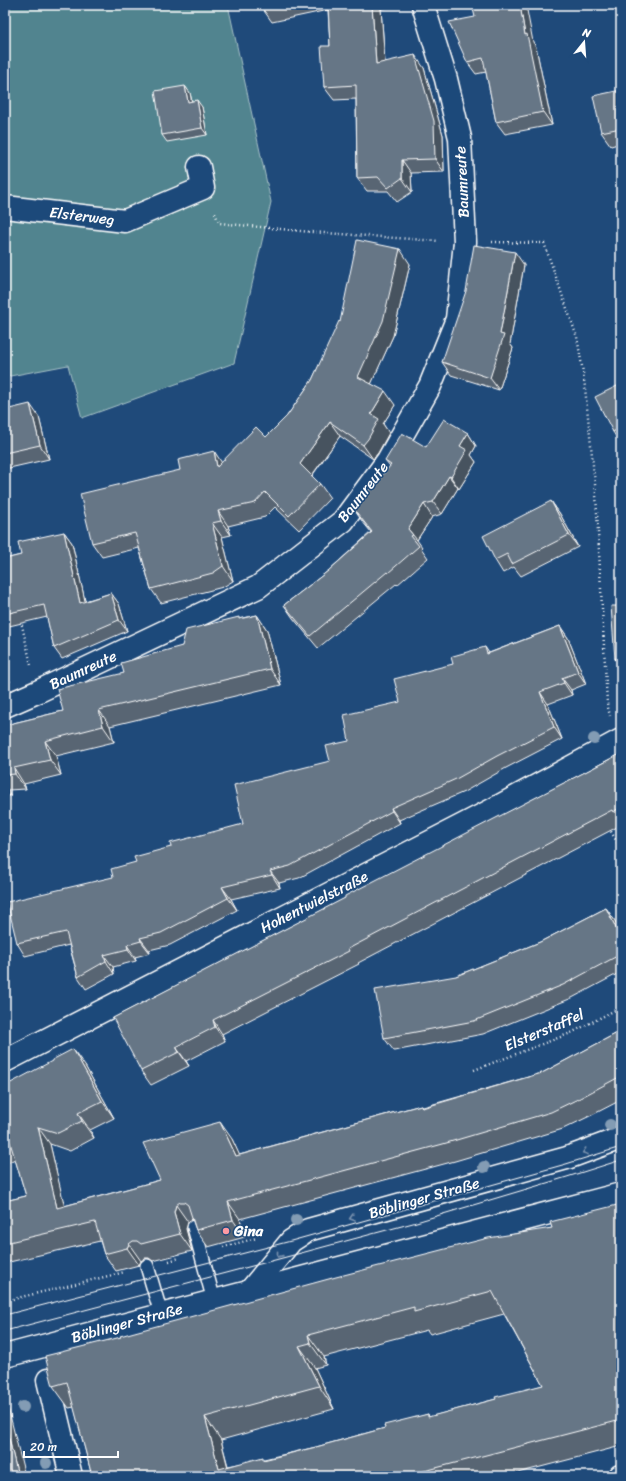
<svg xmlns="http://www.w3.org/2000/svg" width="626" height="1481" viewBox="0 0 626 1481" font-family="Sriracha,sans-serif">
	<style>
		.green { fill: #51848f; stroke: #a8c2c7 }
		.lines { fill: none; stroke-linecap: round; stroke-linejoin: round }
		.service-casing { stroke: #fff; stroke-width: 16 }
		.minor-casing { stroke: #fff; stroke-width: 25 }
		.tertiary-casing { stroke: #fff; stroke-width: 25 }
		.path { stroke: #fff; stroke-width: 2.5; stroke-dasharray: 1 3; stroke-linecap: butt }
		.service { stroke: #1f4a7a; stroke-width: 13 }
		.minor { stroke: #1f4a7a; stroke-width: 22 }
		.tertiary { stroke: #1f4a7a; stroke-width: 22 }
		.tram { stroke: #fff; stroke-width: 1 }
		.tree { fill: #839cb4 }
		.wall { fill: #586573; stroke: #fff; fill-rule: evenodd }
		.shaded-wall { fill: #47535e; stroke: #fff }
		.building { fill: #667686; stroke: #fff; fill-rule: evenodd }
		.oneway { stroke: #7992af }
		.poi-dot { fill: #ff9aa2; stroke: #1f4a7a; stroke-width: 1.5 }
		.labels { text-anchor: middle; stroke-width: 3; stroke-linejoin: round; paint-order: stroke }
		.street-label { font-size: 15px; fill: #fff; stroke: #1f4a7a }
		.poi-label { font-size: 15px; font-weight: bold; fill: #fff; stroke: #1f4a7a; text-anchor: start }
	</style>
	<rect width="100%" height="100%" fill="#1f4a7a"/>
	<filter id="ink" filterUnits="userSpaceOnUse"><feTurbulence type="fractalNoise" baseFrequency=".025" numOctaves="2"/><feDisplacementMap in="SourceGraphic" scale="8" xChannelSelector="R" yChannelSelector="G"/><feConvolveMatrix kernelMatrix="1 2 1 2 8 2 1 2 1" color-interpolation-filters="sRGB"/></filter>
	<g filter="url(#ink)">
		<!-- green -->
		<path class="green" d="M5 5H228L271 202 234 363 82 418 68 365 5 377Z"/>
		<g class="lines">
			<defs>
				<path id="service" d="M194 1227 214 1301
					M147 1266 161 1314"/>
				<path id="minor" d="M5 207 125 221 203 188 199 167
					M5 706 37 692 258 587 343 521 388 460 430 386 457 319 465 242 460 138 446 79 423 5
					M5 1061 490 811 621 740
					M250 1291 291 1241 308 1230 567 1158 621 1138
					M48 1380 71 1476
					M620 1476H621"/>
				<path id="tertiary" d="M5 1356 621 1194"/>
			</defs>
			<!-- service casing -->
			<use href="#service" class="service-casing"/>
			<!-- minor casing -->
			<use href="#minor" class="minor-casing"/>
			<!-- tertiary casing -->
			<use href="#tertiary" class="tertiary-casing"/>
			<!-- path -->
			<path class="path" d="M215 213 219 223 311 232 439 241
				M492 242 544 243 577 337 584 378 596 494 607 703 610 716
				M5 548 8 561
				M21 621 31 665
				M609 828 621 849
				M474 1070 571 1033 621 1007
				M223 1247 257 1238
				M169 1261 179 1258
				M5 1301 125 1272"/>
			<!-- service -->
			<use href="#service" class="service"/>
			<!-- minor -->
			<use href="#minor" class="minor"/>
			<!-- tertiary -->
			<use href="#tertiary" class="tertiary"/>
			<!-- tram -->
			<path class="tram" d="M5 1315 291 1241 566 1164 621 1147
				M5 1331 275 1260 413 1223 567 1177 621 1160"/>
		</g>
		<!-- trees -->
		<g class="tree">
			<circle cx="594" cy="739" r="6"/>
			<circle cx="610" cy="1125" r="6"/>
			<circle cx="484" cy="1167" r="6"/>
			<circle cx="296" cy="1220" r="6"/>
			<circle cx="23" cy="1407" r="6"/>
			<circle cx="46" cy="1463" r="6"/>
		</g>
		<!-- wall -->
		<path class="wall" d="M262 5H398L381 9 385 62 424 68 443 135 444 172 411 173 412 192 397 202 388 191H367L357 178 356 99 334 100 324 87 330 46 328 10 272 22 262 8Z
			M533 42 536 47 552 125 505 134 496 122 486 72 476 74 467 62Z
			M185 86 190 93 192 101 202 107 207 135 167 142 162 135Z
			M621 90V143L611 146 601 132Z
			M410 264 393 336 371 384 395 405 383 424 389 433 378 453 373 459 340 436 312 476 320 484 330 498 299 530 275 507 265 517 228 526 231 535 222 537 233 581 223 587 161 603 151 589 139 548 102 557 92 543 180 470 214 451 221 463 266 437 287 416 312 380 340 322Z
			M524 265 510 344 513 348 499 390 451 375 442 362Z
			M621 384V444L613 432Z
			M5 410 39 417 49 459 5 469Z
			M468 433 476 446 471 455 476 462 459 489 458 488 442 514 432 517 417 540 422 547 421 548 428 558 397 585 396 584 318 648 293 618 284 605 328 571 371 532 362 521 353 508 390 467 385 461Z
			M551 501 560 514 578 547 521 576 514 567 503 573 495 560Z
			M64 532 72 543 85 601 111 593 119 604 127 631 62 659 54 648 47 617 5 627V559L21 555Z
			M621 606V668L615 659Z
			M257 615 267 630 281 685 110 726 114 742 56 756 61 775 24 784 26 789 8 790 10 796 5 797V725L63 711 124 673 240 619Z
			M560 626 568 638 586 684 571 690 572 695 548 704 562 739 506 768 464 792 399 820 400 823 299 878 279 883 280 888 231 899 237 910 170 945 149 950 150 953 135 957 136 961 113 967 114 974 86 989 78 977 69 945 25 956 17 943 113 877 136 862 171 847 243 824 330 761 349 741 453 664 485 647 489 653Z
			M5 663 10 682 5 684Z
			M621 754V825L358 963 359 964 222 1034 225 1041 186 1061 189 1066 151 1085 141 1071 345 898 618 755 621 760Z
			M606 908 615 921 621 933V972L572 998 483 1034 394 1051 384 1038 456 976 540 942Z
			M621 1031V1100L592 1115 563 1129 455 1161 240 1219 245 1237 208 1247 196 1230 192 1219 188 1222 186 1229 192 1251 153 1261 149 1258H145L141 1261 139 1265 116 1271 104 1254 100 1241 5 1263V1201L26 1196 15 1159 5 1164V1086L85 1066 114 1118 90 1130 94 1138 70 1151 50 1144 64 1206 160 1180 232 1139 239 1155 421 1105 423 1107 542 1073Z
			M621 1204V1446L506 1476H92L74 1407 69 1408 53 1386 121 1337 552 1228ZM504 1314 543 1385 496 1399 429 1417 428 1414 385 1428 316 1447 264 1459 228 1466 221 1440 334 1409 315 1368 326 1365 324 1357 427 1330 430 1334Z"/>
		<!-- shaded-wall -->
		<path class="shaded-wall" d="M372 5H378L381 9 386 78 376 64Z
			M520 5H526L533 42 536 47 552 125 543 112 525 35Z
			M415 55 424 68 443 135 444 172 435 159Z
			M185 86 190 93 193 109 188 102Z
			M197 100 202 107 207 135 202 128Z
			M402 160 411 173 412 192 402 178Z
			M400 249 410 264 393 336 368 391 358 377Z
			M515 252 524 265 510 344 513 348 499 390 490 378 500 334Z
			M385 391 395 405 383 424 389 433 378 453 373 459 363 445 371 414Z
			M30 404 39 417 49 459 40 445Z
			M330 422 340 436 310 478 300 464Z
			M468 433 476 446 471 455 476 462 459 489 451 477 460 446Z
			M214 451 224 466 217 467Z
			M449 476 458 488 442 514 433 502Z
			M551 501 560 514 578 547 569 535Z
			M424 504 432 517 417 540 408 529Z
			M218 511 228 526 231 535 221 521Z
			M212 523 222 537 233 581 223 566Z
			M64 532 72 543 88 614 80 603Z
			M111 593 119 604 127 631 119 620Z
			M257 615 267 630 281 685 270 669Z
			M560 626 568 638 586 684 578 672Z
			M5 663 10 682 5 675Z
			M562 678 571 690 572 695 564 683Z
			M540 692 548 704 562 739 554 727Z
			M99 710 110 726 114 742 103 726Z
			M45 741 56 756 61 775 50 760Z
			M14 768 24 784 26 789 15 774Z
			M5 786 8 790 10 796 5 790Z
			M391 808 399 820 400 823 392 811Z
			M270 871 279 883 280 888 272 875Z
			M222 887 231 899 237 910 228 898Z
			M606 908 615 921 621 933V938Z
			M140 938 149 950 150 953 141 941Z
			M127 945 135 957 136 961 128 949Z
			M104 955 113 967 114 974 106 961Z
			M213 1020 222 1034 225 1041 215 1027Z
			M176 1047 186 1061 189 1066 179 1052Z
			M73 1049 85 1066 114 1118 102 1101Z
			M78 1113 90 1130 94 1138 82 1121Z
			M220 1122 232 1139 248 1173 236 1156Z
			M38 1127 50 1144 69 1225 57 1208Z
			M228 1202 240 1219 245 1237 233 1220Z
			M176 1205 188 1222 186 1229 192 1251 180 1234 174 1212Z
			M129 1244 141 1261 139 1265 127 1248Z
			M308 1335 324 1357 326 1365 310 1343Z
			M299 1346 315 1368 334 1409 319 1386Z
			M5 1395 25 1476H18L5 1422Z
			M205 1417 221 1440 230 1476 219 1469Z"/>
		<!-- building -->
		<path class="building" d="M262 5H278L262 8Z
			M328 5H372L376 64 415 55 434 121 435 159 402 160V178L388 188 378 177 357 178 356 85 324 87 321 46H330Z
			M472 5H520L525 35 527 34 543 112 496 122 483 58 467 62 449 22 475 17Z
			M185 86 188 102 197 100 202 128 162 135 155 91Z
			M621 90V128L601 132 593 96Z
			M357 240 400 249 383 321 358 377 385 391 371 414 379 419 368 439 363 445 330 422 300 464 320 484 289 516 265 492 255 503 218 511 221 521 212 523 223 566 213 573 151 589 135 533 92 543 80 494 180 470 178 460 214 451 217 467 256 427 266 437 287 416 312 380 339 321 340 322Z
			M474 245 515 252 500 334 504 335 490 378 442 362 466 291Z
			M621 384V427L613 432 595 397Z
			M30 404 40 445 5 453V410Z
			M444 419 468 433 460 446 467 450 451 477 449 476 433 502 424 504 408 529 413 535 411 536 419 546 388 573 387 572 310 636 284 605 328 571 372 532 353 508 391 465 385 461 402 433 426 447Z
			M551 501 569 535 512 564 507 554 495 560 483 536Z
			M64 532 80 603 111 593 119 620 54 648 44 605 5 614V559L21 555 18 542Z
			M611 606H621V656L615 659Z
			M257 615 270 669 99 710 103 726 45 741 50 760 14 768 15 774 5 775V725L63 711 57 689 124 673 121 663 182 646 186 630 239 617V619Z
			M560 626 578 672 562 678 564 683 540 692 554 727 497 756 456 779 391 808 392 811 290 866 270 871 272 875 222 887 228 898 161 933 140 938 141 941 127 945 128 949 104 955 106 961 78 977 66 932 17 943 7 902 113 877 111 869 136 862 134 857 171 847 170 843 243 824 234 785 330 761 326 746 349 741 344 715 400 702 394 679 453 664 451 657 453 656 485 647 487 654Z
			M618 755 621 764V807L613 812 612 810 348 949 349 951 213 1020 215 1027 176 1047 179 1052 141 1071 113 1018 345 898V896Z
			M606 908 621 938V954L563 985 474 1021 384 1038 375 990 456 976 540 942Z
			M621 1031V1076L580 1098 551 1112 443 1144 228 1202 233 1220 196 1230 188 1205 184 1202H180L176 1205 174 1212 180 1234 141 1244 137 1241H133L129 1244 127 1248 104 1254 95 1222 5 1243V1201L26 1196 9 1139 5 1141V1086L52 1061V1060L73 1049 102 1101 78 1113 82 1121 58 1133 38 1127 57 1208 160 1180 143 1143 220 1122 236 1156 421 1105 422 1108 542 1073Z
			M621 1204V1420L405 1476H92L67 1382 53 1386 45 1356 121 1337 120 1336 336 1277 488 1238 552 1228 550 1222ZM492 1291 543 1385 495 1397 496 1399 428 1417V1414L384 1425 385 1428 316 1447 263 1460V1457L219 1469 205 1417 319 1386 299 1346 310 1343 308 1335 414 1307V1312Z
			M5 1422 18 1476H5Z"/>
		<!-- one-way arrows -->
		<defs><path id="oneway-chevron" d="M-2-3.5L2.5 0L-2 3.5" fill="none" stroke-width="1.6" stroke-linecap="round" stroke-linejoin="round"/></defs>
		<g class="oneway">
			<use href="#oneway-chevron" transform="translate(585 1152) rotate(160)"/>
			<use href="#oneway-chevron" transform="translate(352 1218) rotate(164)"/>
			<use href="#oneway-chevron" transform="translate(279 1255) rotate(129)"/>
		</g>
	</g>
	<!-- markers -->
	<circle class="poi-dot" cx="226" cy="1231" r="4"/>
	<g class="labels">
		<!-- street labels -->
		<g class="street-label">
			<text transform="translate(462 182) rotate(-93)" y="5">Baumreute</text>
			<text transform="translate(82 216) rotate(7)" y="5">Elsterweg</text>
			<text transform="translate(363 492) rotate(-52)" y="5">Baumreute</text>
			<text transform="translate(83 670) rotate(-25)" y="5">Baumreute</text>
			<text transform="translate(314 902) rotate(-27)" y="5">Hohentwielstraße</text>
			<text transform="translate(544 1030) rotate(-23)" y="5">Elsterstaffel</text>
			<text transform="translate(424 1198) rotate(-16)" y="5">Böblinger Straße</text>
			<text transform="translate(127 1323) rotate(-15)" y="5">Böblinger Straße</text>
		</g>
		<!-- poi labels -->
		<g class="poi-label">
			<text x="234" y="1236">Gina</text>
		</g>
	</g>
	<!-- margin -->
	<rect width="626" height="1481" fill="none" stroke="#1f4a7a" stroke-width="20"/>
	<rect x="10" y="10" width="606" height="1461" fill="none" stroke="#fff" stroke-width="1.5" filter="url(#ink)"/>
	<!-- north arrow -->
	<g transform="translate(584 42) rotate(17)" stroke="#1f4a7a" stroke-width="3" paint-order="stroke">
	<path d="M0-3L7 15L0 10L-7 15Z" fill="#ffffff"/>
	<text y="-6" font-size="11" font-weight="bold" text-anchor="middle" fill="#ffffff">N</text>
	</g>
	<!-- scale -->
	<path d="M24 1451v6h94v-6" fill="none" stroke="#ffffff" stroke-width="2"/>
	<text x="30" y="1451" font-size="12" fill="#ffffff" stroke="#1f4a7a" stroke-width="3" paint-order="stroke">20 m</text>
</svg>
